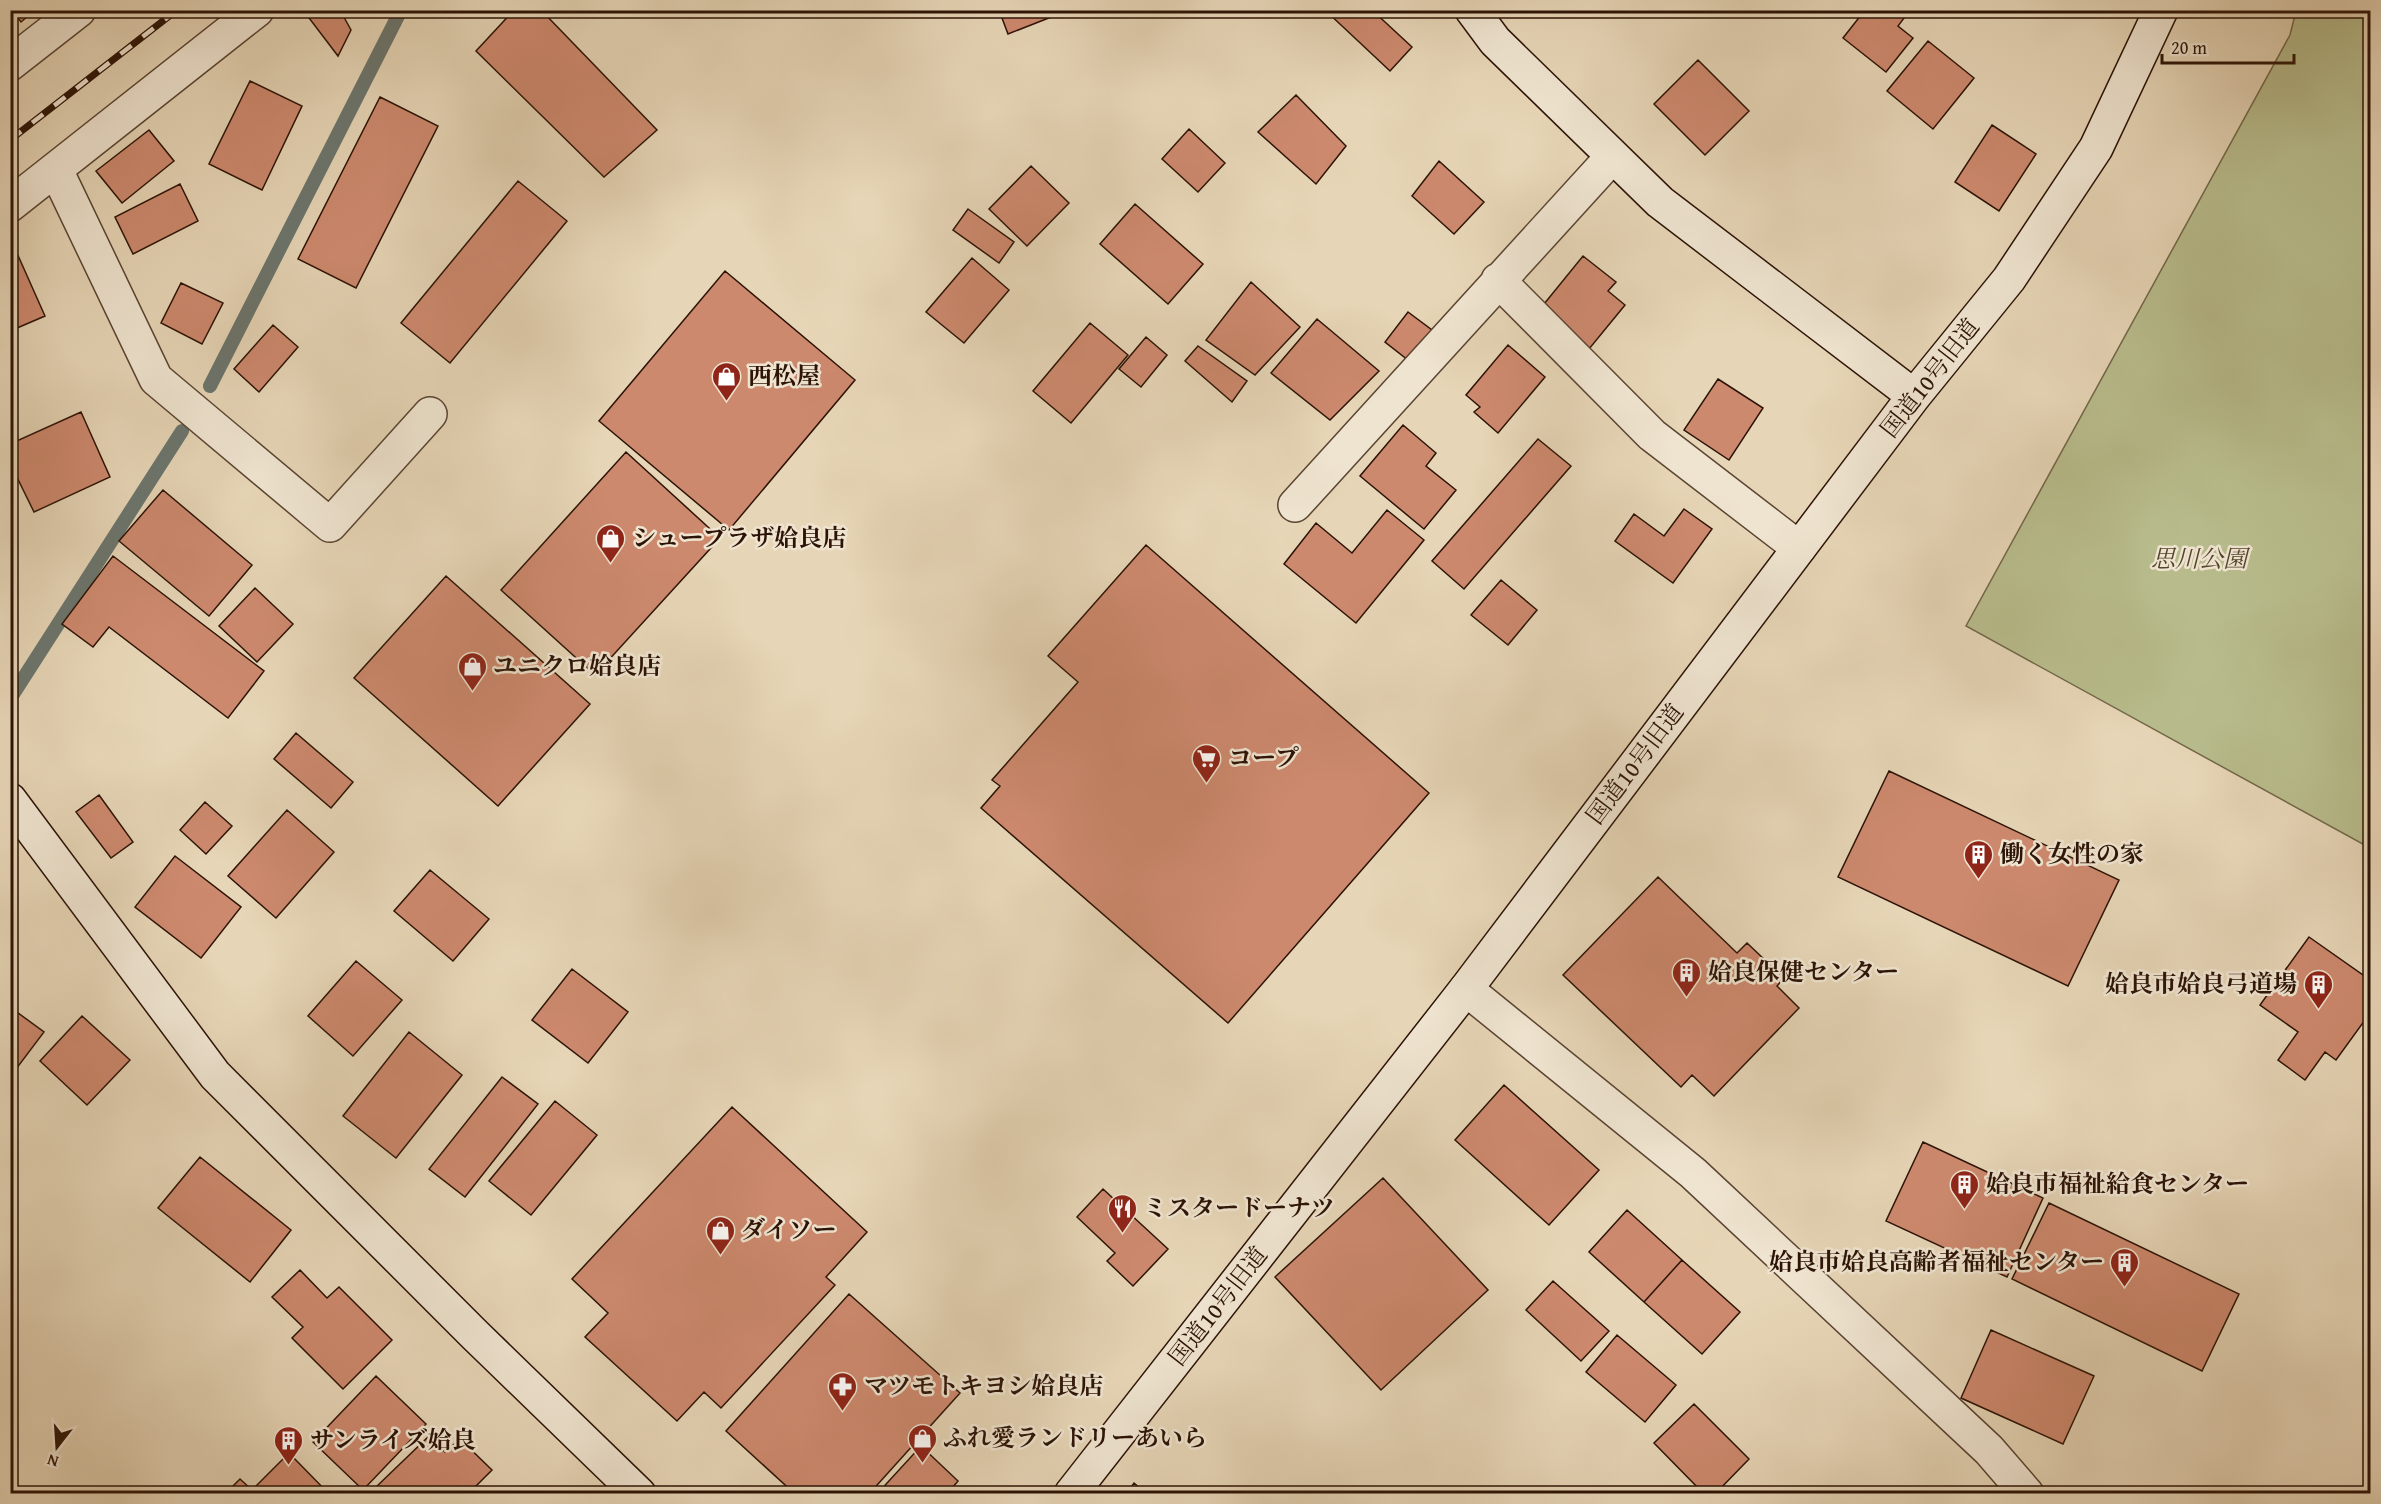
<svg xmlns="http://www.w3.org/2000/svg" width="2381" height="1504" viewBox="0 0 2381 1504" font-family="'Gentium Book Plus','Noto Serif JP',serif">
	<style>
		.green { fill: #b8bc8c; stroke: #726849; stroke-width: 1.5 }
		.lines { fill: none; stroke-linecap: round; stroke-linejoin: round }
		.stream { stroke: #6c766e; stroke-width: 14 }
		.building { fill: #cd896e; stroke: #2c1306; stroke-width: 1.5 }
		.street-casing { stroke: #5a4432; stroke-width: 36 }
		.secondary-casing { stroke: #2c1306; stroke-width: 36 }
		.street { stroke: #efe4d0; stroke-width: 33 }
		.secondary { stroke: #efe4d0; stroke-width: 33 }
		.rail-casing { stroke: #2c1306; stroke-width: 7 }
		.rail { stroke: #efe4d0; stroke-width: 4.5; stroke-dasharray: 14; stroke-linecap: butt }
		.labels { text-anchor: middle; stroke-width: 5; stroke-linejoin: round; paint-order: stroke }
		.poi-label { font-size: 24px; font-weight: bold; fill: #2c1306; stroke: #efe4d0; text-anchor: start }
		.street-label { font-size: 24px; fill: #2c1306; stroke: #efe4d0 }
		.park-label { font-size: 24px; font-style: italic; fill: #56462e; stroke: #efe4d0 }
	</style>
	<rect width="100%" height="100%" fill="#e6d5b6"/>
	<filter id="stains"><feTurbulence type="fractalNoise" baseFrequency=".00333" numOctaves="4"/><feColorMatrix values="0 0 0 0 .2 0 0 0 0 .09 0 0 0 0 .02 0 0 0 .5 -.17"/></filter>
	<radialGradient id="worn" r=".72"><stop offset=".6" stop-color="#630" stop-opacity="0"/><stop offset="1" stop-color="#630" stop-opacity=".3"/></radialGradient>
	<!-- green -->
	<path class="green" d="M2296 11H2370V848L1966 626 2290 35Z"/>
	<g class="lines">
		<!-- stream -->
		<path class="stream" d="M210 386 401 10
			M10 699 182 431"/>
	</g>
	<!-- building -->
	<path class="building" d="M12 10H35L21 22Z
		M303 10H340L351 30 338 56Z
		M514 10H541L657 130 604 177 476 51Z
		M999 10H1069L1008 34Z
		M1325 10H1372L1412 47 1390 71Z
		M1865 10H1910L1898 26 1913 38 1886 72 1843 38Z
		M1928 41 1974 78 1933 129 1887 91Z
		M1698 60 1749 111 1705 155 1654 104Z
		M250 81 302 106 262 190 209 164Z
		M1296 95 1346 146 1316 184 1258 132Z
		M380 97 438 126 356 288 298 259Z
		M1992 125 2036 154 1999 211 1955 182Z
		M1189 129 1225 163 1198 192 1162 159Z
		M149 130 174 161 122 203 96 171Z
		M1439 161 1484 202 1454 234 1412 196Z
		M1031 166 1069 203 1027 246 989 209Z
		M518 181 567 221 450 363 401 323Z
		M180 184 198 221 133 254 115 217Z
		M1135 204 1203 264 1168 304 1100 244Z
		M968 209 1014 242 999 263 953 230Z
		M12 242 45 316 10 331V243Z
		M1583 256 1616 282 1608 291 1625 305 1589 349 1540 309Z
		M972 258 1009 290 964 343 926 312Z
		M725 271 855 380 729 530 599 421Z
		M1251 282 1300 327 1255 375 1206 340Z
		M181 283 223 303 202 344 161 323Z
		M1408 312 1436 333 1413 364 1385 342Z
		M1317 319 1379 371 1330 420 1271 373Z
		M1090 323 1128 355 1071 423 1033 391Z
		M273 325 298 347 259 392 234 369Z
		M1146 337 1167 355 1141 387 1119 369Z
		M1508 345 1545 377 1498 433 1474 412 1480 407 1466 395Z
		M1198 346 1247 381 1232 402 1185 361Z
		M1718 379 1763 408 1729 460 1684 430Z
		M81 412 110 477 34 512 10 463V444Z
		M1403 425 1436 453 1426 466 1456 490 1424 529 1360 476Z
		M1538 439 1571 466 1464 589 1432 561Z
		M626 452 720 538 595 675 501 590Z
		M163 490 252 565 209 616 119 541Z
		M1684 509 1712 529 1673 583 1615 541 1634 514 1664 536Z
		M1387 510 1424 540 1356 623 1284 564 1316 523 1352 553Z
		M1146 545 1429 793 1228 1023 981 808 1000 786 992 780 1078 682 1048 656Z
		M113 556 264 671 228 718 109 627 93 647 62 624Z
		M446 576 590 704 498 806 354 678Z
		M1501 580 1537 610 1508 645 1471 615Z
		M255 588 293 624 257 662 219 626Z
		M296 733 353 782 331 808 274 759Z
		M1889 771 2119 880 2068 986 1838 877Z
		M99 795 133 842 111 858 76 812Z
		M205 802 232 826 206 854 180 830Z
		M287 810 334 852 276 918 228 876Z
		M175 856 241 907 201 958 135 907Z
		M430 870 489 919 453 961 394 911Z
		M1658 877 1737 953 1747 943 1784 978 1777 986 1799 1008 1714 1096 1692 1075 1681 1087 1563 975Z
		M2309 937 2370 980V1013L2336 1060 2325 1052 2305 1080 2278 1060 2298 1032 2260 1005Z
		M356 961 402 1000 353 1056 308 1016Z
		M572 969 628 1012 588 1063 532 1020Z
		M10 1007 44 1032 10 1077Z
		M82 1016 130 1060 87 1105 40 1061Z
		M409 1032 462 1075 396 1158 343 1116Z
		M502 1077 538 1104 465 1197 429 1169Z
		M1504 1085 1599 1170 1549 1225 1455 1140Z
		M555 1101 597 1135 531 1215 489 1181Z
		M732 1107 867 1232 826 1277 835 1285 721 1408 704 1392 677 1421 585 1337 608 1313 572 1279Z
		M1923 1142 2043 1198 2007 1277 1886 1221Z
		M200 1157 291 1230 250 1282 158 1208Z
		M1383 1178 1488 1290 1381 1390 1275 1277Z
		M1103 1189 1168 1249 1133 1286 1107 1261 1115 1253 1077 1217Z
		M2049 1203 2239 1294 2202 1371 2012 1279Z
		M1627 1210 1682 1260 1644 1302 1589 1252Z
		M1682 1260 1740 1312 1702 1354 1644 1302Z
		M300 1270 327 1298 339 1287 392 1340 343 1389 292 1338 303 1327 272 1297Z
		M1553 1281 1609 1331 1581 1361 1526 1310Z
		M849 1294 960 1393 869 1494H795L726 1431Z
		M1991 1330 2094 1376 2063 1444 1961 1398Z
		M1617 1335 1676 1385 1645 1422 1586 1372Z
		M376 1376 426 1424 363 1490 313 1442Z
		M1694 1404 1749 1459 1715 1494H1704L1654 1443Z
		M429 1436 445 1452 460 1439 492 1470 468 1494H381L375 1488Z
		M921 1446 958 1481 947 1494H877Z
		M289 1453 329 1494H225L240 1479 252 1490Z
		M1134 1483 1147 1494H1126Z"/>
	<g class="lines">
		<defs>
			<path id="street" d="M10 64 79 10
				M56 170 156 379 330 525 430 414
				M10 205 257 10
				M1498 280 1652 435 1799 548
				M1295 505 1612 157
				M1466 989 1693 1173 1989 1450 2027 1494"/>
			<path id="secondary" d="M1472 10 1495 41 1660 202 1914 396
				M10 800 215 1075 475 1335 639 1494
				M1071 1494 1466 989 1914 396 2009 279 2096 148 2161 10"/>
		</defs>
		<!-- street casing -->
		<use href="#street" class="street-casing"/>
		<!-- secondary casing -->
		<use href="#secondary" class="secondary-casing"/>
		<!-- street -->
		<use href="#street" class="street"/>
		<!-- secondary -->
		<use href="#secondary" class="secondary"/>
		<defs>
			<path id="rail" d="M10 140 177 10"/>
		</defs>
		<!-- rail casing -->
		<use href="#rail" class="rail-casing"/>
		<!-- rail -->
		<use href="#rail" class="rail"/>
	</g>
	<!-- icons -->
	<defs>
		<symbol id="shop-pin" viewBox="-11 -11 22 30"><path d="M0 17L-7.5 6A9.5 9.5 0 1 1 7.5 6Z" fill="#8f2418" stroke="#efe4d0"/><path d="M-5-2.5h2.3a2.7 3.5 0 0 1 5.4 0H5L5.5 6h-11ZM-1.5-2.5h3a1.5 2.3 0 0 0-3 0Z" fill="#fff"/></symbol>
		<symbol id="supermarket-pin" viewBox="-11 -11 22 30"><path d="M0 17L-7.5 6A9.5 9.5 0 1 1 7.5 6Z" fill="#8f2418" stroke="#efe4d0"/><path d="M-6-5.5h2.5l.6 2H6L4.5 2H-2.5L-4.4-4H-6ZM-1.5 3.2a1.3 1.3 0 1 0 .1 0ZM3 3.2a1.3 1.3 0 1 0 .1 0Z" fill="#fff"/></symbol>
		<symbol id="building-pin" viewBox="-11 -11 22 30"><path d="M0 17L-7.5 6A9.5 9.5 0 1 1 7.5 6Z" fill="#8f2418" stroke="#efe4d0"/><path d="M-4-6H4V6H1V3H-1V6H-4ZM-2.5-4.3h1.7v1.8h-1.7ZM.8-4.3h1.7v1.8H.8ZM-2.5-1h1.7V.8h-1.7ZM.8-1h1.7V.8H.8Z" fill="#fff"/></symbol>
		<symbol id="restaurant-pin" viewBox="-11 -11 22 30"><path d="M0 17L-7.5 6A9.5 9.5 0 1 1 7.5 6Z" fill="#8f2418" stroke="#efe4d0"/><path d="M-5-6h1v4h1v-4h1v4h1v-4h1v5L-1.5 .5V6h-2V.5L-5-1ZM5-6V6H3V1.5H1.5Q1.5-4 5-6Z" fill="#fff"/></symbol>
		<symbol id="pharmacy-pin" viewBox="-11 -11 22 30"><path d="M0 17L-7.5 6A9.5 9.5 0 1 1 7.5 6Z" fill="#8f2418" stroke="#efe4d0"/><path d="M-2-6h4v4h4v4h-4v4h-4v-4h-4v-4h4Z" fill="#fff"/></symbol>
	</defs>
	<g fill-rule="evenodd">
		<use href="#shop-pin" x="710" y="360" width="33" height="45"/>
		<use href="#shop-pin" x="594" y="522" width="33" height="45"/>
		<use href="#shop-pin" x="456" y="650" width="33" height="45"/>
		<use href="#supermarket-pin" x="1190" y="742" width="33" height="45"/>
		<use href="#building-pin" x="1962" y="838" width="33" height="45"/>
		<use href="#building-pin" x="1670" y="956" width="33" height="45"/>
		<use href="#building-pin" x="2302" y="968" width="33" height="45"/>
		<use href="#building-pin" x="1948" y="1168" width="33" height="45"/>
		<use href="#restaurant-pin" x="1106" y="1192" width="33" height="45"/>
		<use href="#shop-pin" x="704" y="1214" width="33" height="45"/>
		<use href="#building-pin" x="2108" y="1246" width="33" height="45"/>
		<use href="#pharmacy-pin" x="826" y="1370" width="33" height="45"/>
		<use href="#shop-pin" x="906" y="1422" width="33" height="45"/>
		<use href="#building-pin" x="272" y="1424" width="33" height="45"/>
	</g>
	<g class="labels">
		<!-- poi labels -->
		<g class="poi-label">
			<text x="748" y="384">西松屋</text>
			<text x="632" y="546">シュープラザ姶良店</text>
			<text x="493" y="674">ユニクロ姶良店</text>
			<text x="1228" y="766">コープ</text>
			<text x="2000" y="862">働く女性の家</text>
			<text x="1708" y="980">姶良保健センター</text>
			<text x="2297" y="992" text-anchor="end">姶良市姶良弓道場</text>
			<text x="1986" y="1192">姶良市福祉給食センター</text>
			<text x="1143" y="1216">ミスタードーナツ</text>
			<text x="741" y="1238">ダイソー</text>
			<text x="2104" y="1270" text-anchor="end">姶良市姶良高齢者福祉センター</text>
			<text x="864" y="1394">マツモトキヨシ姶良店</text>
			<text x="943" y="1446">ふれ愛ランドリーあいら</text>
			<text x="310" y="1448">サンライズ姶良</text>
		</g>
		<!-- street labels -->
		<g class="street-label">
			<text transform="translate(1930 378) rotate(-52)" y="8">国道10号旧道</text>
			<text transform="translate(1635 764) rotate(-53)" y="8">国道10号旧道</text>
			<text transform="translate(1218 1306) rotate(-52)" y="8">国道10号旧道</text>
		</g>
		<!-- park labels -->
		<g class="park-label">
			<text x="2199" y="567">思川公園</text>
		</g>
	</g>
	<!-- margin -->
	<rect width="2381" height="1504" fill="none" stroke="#e6d5b6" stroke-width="36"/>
	<rect x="12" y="12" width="2357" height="1480" fill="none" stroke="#2c1306" stroke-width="3"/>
	<rect x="18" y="18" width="2345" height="1468" fill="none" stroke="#2c1306" stroke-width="1.5"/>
	<!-- north arrow -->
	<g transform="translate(57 1447) rotate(197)" stroke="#efe4d0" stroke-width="4.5" paint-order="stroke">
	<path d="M0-4.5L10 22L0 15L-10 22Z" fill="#2c1306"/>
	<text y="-9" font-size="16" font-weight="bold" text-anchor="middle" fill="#2c1306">N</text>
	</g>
	<!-- scale -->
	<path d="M2162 54v9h132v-9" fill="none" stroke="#2c1306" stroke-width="3"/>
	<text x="2171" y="54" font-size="18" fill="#2c1306" stroke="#efe4d0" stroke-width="4.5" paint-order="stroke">20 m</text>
	<rect width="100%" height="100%" filter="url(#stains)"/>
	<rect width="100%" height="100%" fill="url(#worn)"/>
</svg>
